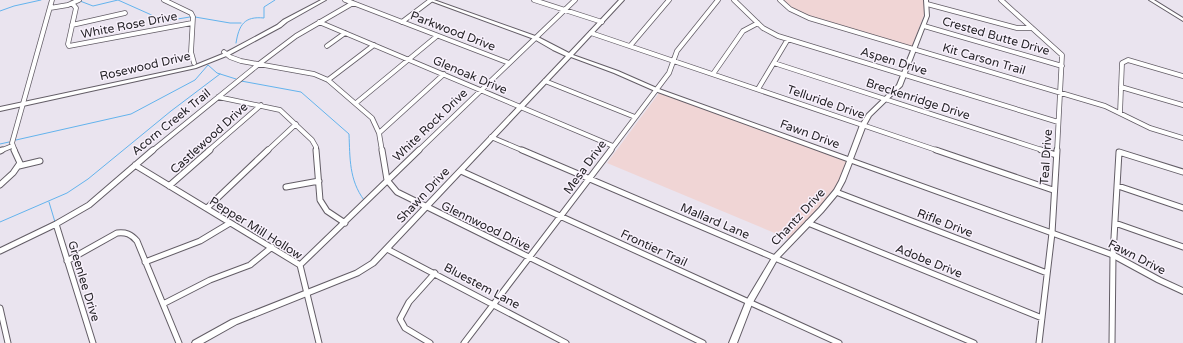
<svg xmlns="http://www.w3.org/2000/svg" width="1183" height="343" viewBox="0 0 1183 343" font-family="'Varela Round',sans-serif">
	<style>
		.education { fill: #f0d5d5 }
		.lines { fill: none; stroke-linecap: round; stroke-linejoin: round }
		.stream { stroke: #63b3ed; stroke-width: 1 }
		.street-far1-casing { stroke: #635d66; stroke-width: 5.5 }
		.street-casing { stroke: #635d66; stroke-width: 7 }
		.secondary-casing { stroke: #635d66; stroke-width: 2 }
		.street-far1 { stroke: #fff; stroke-width: 4 }
		.street { stroke: #fff; stroke-width: 5 }
		.secondary { fill: #fff; fill-rule: evenodd }
		.labels { text-anchor: middle; stroke-width: 3; stroke-linejoin: round; paint-order: stroke }
		.street-label { font-size: 12px; fill: #252327; stroke: #f8f1fc }
	</style>
	<rect width="100%" height="100%" fill="#eae4ef"/>
	<!-- education -->
	<path class="education" d="M783 0H924L926 9 912 47 810 17 793 8Z
		M659 93 847 161 841 178 830 196 815 214 789 239 607 163Z"/>
	<g class="lines">
		<!-- stream -->
		<path class="stream" d="M80 1 93 6 118 0 165 21 190 17
			M0 11 14 6 41 0
			M195 17 230 23H241
			M236 43C239 25 244 16 264 18V7L275 0
			M241 81 301 92 349 134C350 158 349 180 364 200
			M16 140 131 114 195 80 208 65 217 73 236 79
			M0 144 9 142
			M49 202 55 222
			M0 222 67 193 88 179 171 111 220 74"/>
		<defs>
			<path id="street-far1" d="M164 0 191 13 193 17 191 52 194 63
				M345 0 509 63
				M534 0 602 22
				M734 0 763 28 778 36 1058 122
				M780 0 790 9 809 18 1105 106 1150 128 1183 138
				M1001 0 1062 55 1057 151
				M72 3 76 8 68 44 69 46 192 23
				M927 4 1017 28H1032
				M50 8 68 5 79 0
				M319 22 613 146
				M402 22 431 0
				M72 25 125 13
				M924 26 1062 66
				M591 33 939 151
				M327 46 345 33
				M630 46 669 0
				M224 52 230 57 241 61 314 74 328 80 372 118 379 133 382 151
				M774 63 1045 151
				M713 74 743 31 758 23
				M328 80 374 45
				M545 81 635 117
				M1121 87 1183 105
				M758 89 788 39
				M218 97 280 110 312 140 316 147V151
				M356 103 437 36
				M1120 113 1122 63 1128 60 1183 76
				M379 133 444 74
				M491 137 524 151
				M0 151 12 146
				M15 151 12 143 52 0
				M152 151 259 64 296 36 353 3
				M208 151 261 105
				M267 151 296 124
				M418 151 575 0
				M610 151 669 73 677 51 718 0"/>
			<path id="street" d="M316 150 320 200 327 211 345 223
				M382 150 387 180 397 192 703 343
				M522 150 974 343
				M936 150 1053 190
				M1041 150 1056 155
				M0 151 2 150
				M135 165 300 265 319 343
				M19 166 40 161
				M461 171 839 343
				M0 185 13 173 20 163 14 150
				M169 186 210 150
				M1118 186 1183 208
				M286 187 319 181
				M836 192 1047 273
				M207 208 268 150
				M808 223 1042 318
				M1115 223 1183 247
				M56 224 93 343
				M387 249 566 343
				M0 251 56 224 89 205 153 150
				M67 261 117 233C126 232 131 234 137 241L179 343
				M145 262 200 241 230 223
				M300 265 419 150
				M163 304 210 280 250 265 272 247
				M0 308 8 343
				M430 343 405 328 400 319 409 302 435 273
				M464 343 611 150
				M1039 343 1052 233 1057 150
				M1112 343 1113 255 1119 152 1183 172"/>
			<path id="secondary" d="M321 0H326L287 22 281 27 229 55 196 68 0 111V107L193 66 225 53 277 25 283 20Z
				M428 0H434L538 37 569 53 619 0H624L573 55 618 71 659 89 848 157 860 125 867 114 897 85 925 16 924 0H928L929 16 902 86 871 116 866 125 853 159 1115 253 1161 278 1183 288V294L1157 282 1111 257 852 163 845 181 838 194 823 212 777 260 752 304 737 343H729L746 301 773 256 819 208 834 190 839 181 847 161 655 91 614 73 571 57 375 265 359 275 237 324 203 343H192L193 341 231 320 355 271 371 261 566 56 553 50 534 39Z
				M1149 0H1154L1183 18V21Z"/>
		</defs>
		<!-- street-far1 casing -->
		<use href="#street-far1" class="street-far1-casing"/>
		<!-- street casing -->
		<use href="#street" class="street-casing"/>
		<!-- secondary casing -->
		<use href="#secondary" class="secondary-casing"/>
		<!-- street-far1 -->
		<use href="#street-far1" class="street-far1"/>
		<!-- street -->
		<use href="#street" class="street"/>
		<!-- secondary -->
		<use href="#secondary" class="secondary"/>
	</g>
	<g class="labels">
		<!-- street labels -->
		<g class="street-label">
			<text transform="translate(129 25) rotate(-11)" y="4">White Rose Drive</text>
			<text transform="translate(453 31) rotate(21)" y="4">Parkwood Drive</text>
			<text transform="translate(996 36) rotate(16)" y="4">Crested Butte Drive</text>
			<text transform="translate(984 59) rotate(16)" y="4">Kit Carson Trail</text>
			<text transform="translate(894 61) rotate(17)" y="4">Aspen Drive</text>
			<text transform="translate(145 66) rotate(-13)" y="4">Rosewood Drive</text>
			<text transform="translate(470 75) rotate(23)" y="4">Glenoak Drive</text>
			<text transform="translate(918 99) rotate(18)" y="4">Breckenridge Drive</text>
			<text transform="translate(826 102) rotate(19)" y="4">Telluride Drive</text>
			<text transform="translate(171 122) rotate(-39)" y="4">Acorn Creek Trail</text>
			<text transform="translate(430 125) rotate(-44)" y="4">White Rock Drive</text>
			<text transform="translate(810 134) rotate(20)" y="4">Fawn Drive</text>
			<text transform="translate(209 138) rotate(-42)" y="4">Castlewood Drive</text>
			<text transform="translate(1046 157) rotate(-86)" y="4">Teal Drive</text>
			<text transform="translate(585 167) rotate(-54)" y="4">Mesa Drive</text>
			<text transform="translate(423 195) rotate(-47)" y="4">Shawn Drive</text>
			<text transform="translate(798 217) rotate(-47)" y="4">Chantz Drive</text>
			<text transform="translate(715 221) rotate(23)" y="4">Mallard Lane</text>
			<text transform="translate(945 223) rotate(21)" y="4">Rifle Drive</text>
			<text transform="translate(486 226) rotate(26)" y="4">Glennwood Drive</text>
			<text transform="translate(256 228) rotate(32)" y="4">Pepper Mill Hollow</text>
			<text transform="translate(654 248) rotate(25)" y="4">Frontier Trail</text>
			<text transform="translate(1137 257) rotate(27)" y="4">Fawn Drive</text>
			<text transform="translate(929 261) rotate(22)" y="4">Adobe Drive</text>
			<text transform="translate(84 281) rotate(73)" y="4">Greenlee Drive</text>
			<text transform="translate(482 286) rotate(28)" y="4">Bluestem Lane</text>
		</g>
	</g>
</svg>
